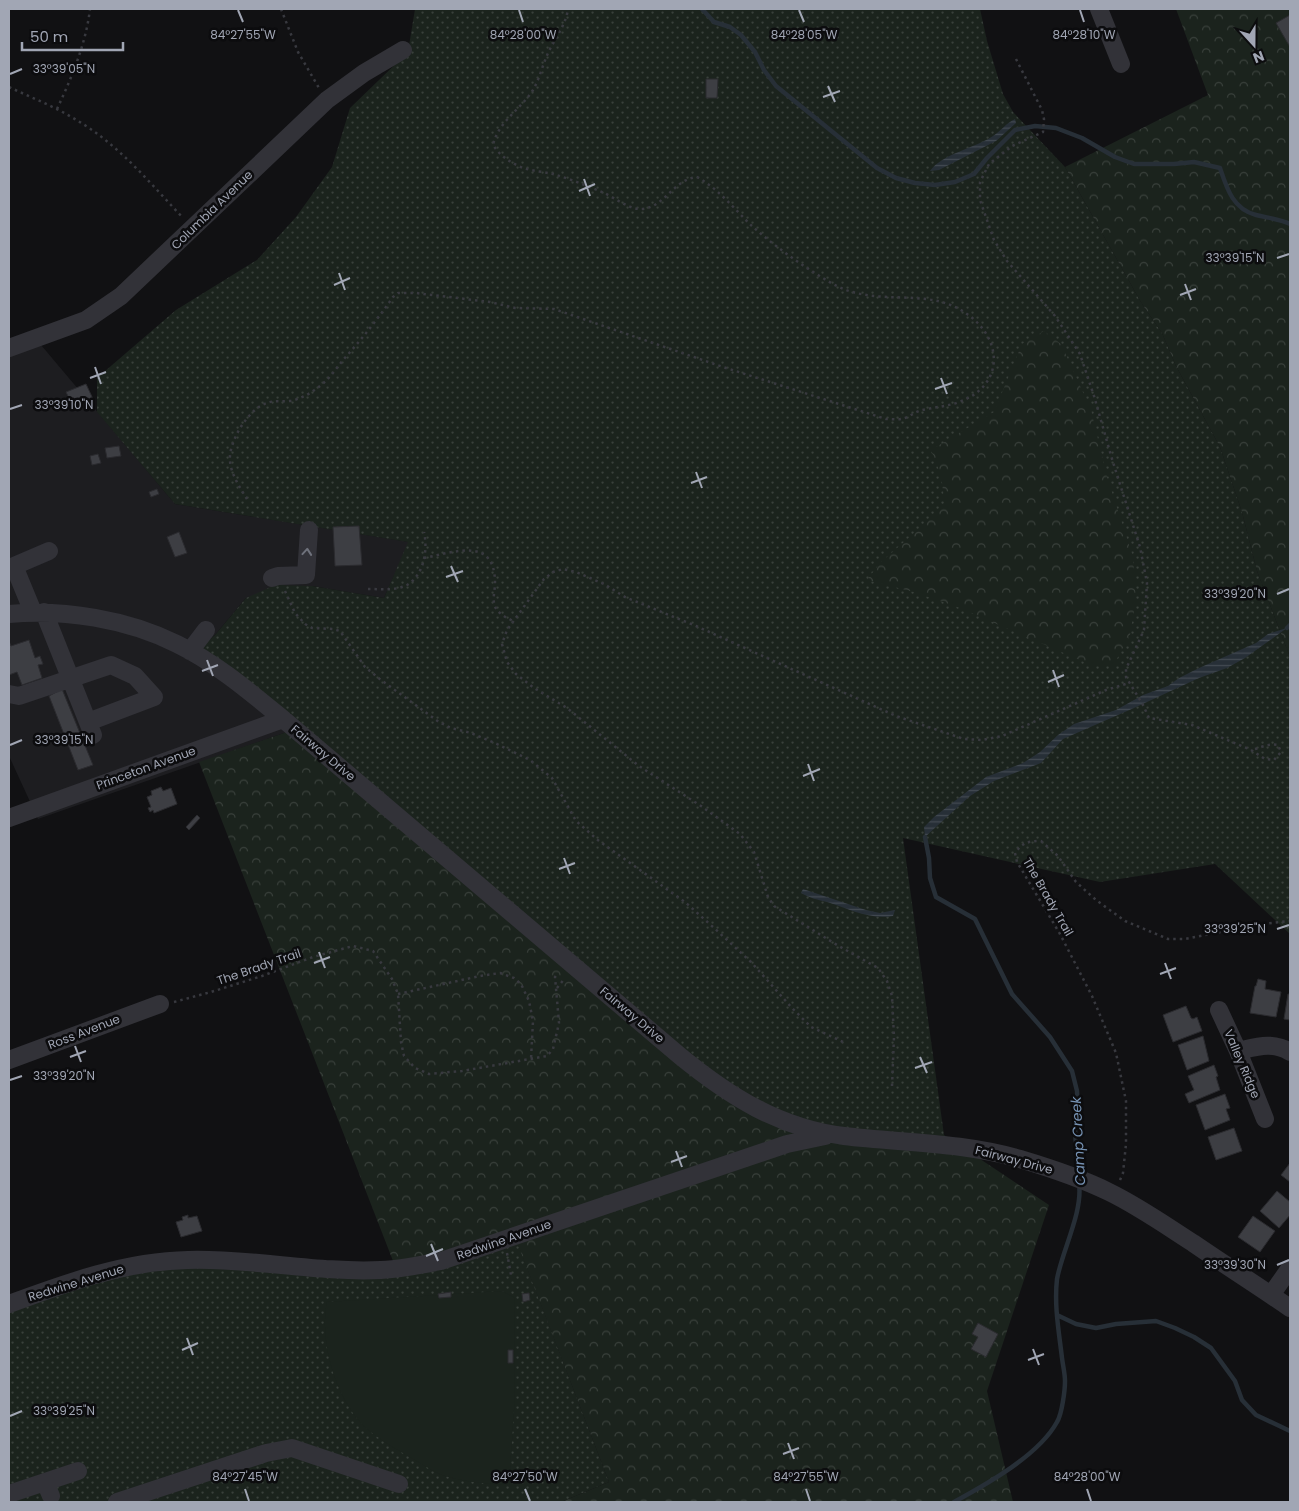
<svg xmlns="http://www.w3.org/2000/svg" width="1299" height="1511" viewBox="0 0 1299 1511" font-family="Poppins,sans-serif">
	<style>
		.built { fill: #1d1d20 }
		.grass { fill: url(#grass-dots) }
		.forest { fill: url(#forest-crowns) }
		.garden { fill: #1b231d }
		.water { fill: url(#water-rules) }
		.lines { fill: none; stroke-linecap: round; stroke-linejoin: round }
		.stream { stroke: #272f37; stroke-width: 4.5 }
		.building { fill: #3d3e43; stroke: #2b2b2f }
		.path { stroke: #38393f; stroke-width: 2.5; stroke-dasharray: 2.5 4; stroke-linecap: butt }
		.minor { stroke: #323238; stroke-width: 18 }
		.oneway { stroke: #6f727c }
		.ticks { fill: none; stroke: #a1a6b4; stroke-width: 2 }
		.labels { text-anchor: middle; stroke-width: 5; stroke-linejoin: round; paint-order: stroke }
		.street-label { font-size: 12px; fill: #a1a6b4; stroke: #0c0c0e }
		.water-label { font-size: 14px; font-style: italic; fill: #7591b2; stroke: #0c0c0e }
		.ticks-label { font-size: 12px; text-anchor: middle; fill: #a1a6b4; stroke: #0c0c0e; stroke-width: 5; stroke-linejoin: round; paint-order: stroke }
	</style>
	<defs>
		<pattern id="grass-dots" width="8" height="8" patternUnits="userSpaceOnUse" patternTransform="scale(1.25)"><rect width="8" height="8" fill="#1b231d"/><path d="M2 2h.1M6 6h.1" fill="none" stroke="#39403b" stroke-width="1.8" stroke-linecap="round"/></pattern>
		<pattern id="forest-crowns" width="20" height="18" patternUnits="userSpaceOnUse" patternTransform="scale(1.25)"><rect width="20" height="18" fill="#1b231d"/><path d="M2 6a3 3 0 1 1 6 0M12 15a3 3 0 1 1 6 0" fill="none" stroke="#39403b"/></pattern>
		<pattern id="water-rules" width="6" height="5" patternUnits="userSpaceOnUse" patternTransform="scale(1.25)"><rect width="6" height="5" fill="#272f37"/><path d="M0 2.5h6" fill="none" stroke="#434a52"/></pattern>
	</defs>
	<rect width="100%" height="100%" fill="#111113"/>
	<!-- built -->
	<path class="built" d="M36 339 175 504 409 542 384 598 312 586 246 598 215 635 195 652 287 732 38 819 9 756V349Z"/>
	<!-- grass -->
	<path class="grass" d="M415 9H980L987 41 1003 94 1013 112 1065 167 1142 304 1162 333 1176 366 1220 447 1242 512 1257 571 1290 657V934L1215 864 1100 882 903 838 944 1135 900 1137 861 1145 712 1091 195 652 215 635 246 598 275 585 312 586 384 598 408 542 175 504 97 412V378L176 310 257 260 296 217 332 167 350 108 408 52Z
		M515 1236 609 1482 561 1502H14L9 1488V1309L95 1280 179 1265 395 1266Z"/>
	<!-- forest -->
	<path class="forest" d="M1176 9H1290V657L1257 571 1242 512 1220 447 1176 366 1162 333 1142 304 1065 167 1208 95Z
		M1044 331 1061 344 1091 410 1107 477 1133 557 1136 598 1130 635 1113 666 1089 664 960 608 914 592 867 580 880 563 945 506 941 475 931 450 994 412 1022 344Z
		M287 732 712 1091 861 1145 900 1137 944 1135 1049 1205 987 1391 1013 1502H561L609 1482 515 1237 395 1266 199 762Z"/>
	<!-- garden -->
	<path class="garden" d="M502 1291 515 1298 514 1410 509 1485C488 1484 465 1482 445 1476 435 1473 424 1465 415 1460 401 1452 371 1435 361 1423 335 1394 319 1341 327 1302Z"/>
	<!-- water -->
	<path class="water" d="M1015 119 1016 123 996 141 939 170 930 171C942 154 975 148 993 136 1001 131 1006 123 1015 119Z
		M1287 628 1245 658 1227 668 1199 678 1134 708 1063 739 1041 763 994 781 970 796 925 837 924 827 934 817 986 777 1023 763 1040 752 1058 735 1074 724 1116 710 1143 695 1168 686 1179 678 1199 668 1256 643 1268 634Z
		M803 889 866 910 880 913 895 910 893 916C870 920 849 909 827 902 818 900 810 898 801 893Z"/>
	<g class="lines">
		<!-- stream -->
		<path class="stream" d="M702 9 714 22 730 27 741 35 755 52 764 70 776 86 877 168 896 178 915 183 935 185 955 182 974 174 987 158 1015 130 1035 126 1056 128 1082 138 1115 157 1134 164H1174L1194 162 1220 168C1227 189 1233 209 1256 215 1268 218 1279 219 1290 224
			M1287 628 1290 625
			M925 837 929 858 930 878 936 897 975 919 1012 994 1050 1037 1072 1071 1077 1091 1078 1111 1075 1131 1078 1174
			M1057 1315 1076 1324 1096 1328 1116 1324 1156 1321 1175 1328 1194 1337 1211 1348 1235 1381 1242 1400 1256 1415 1290 1431
			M954 1502C987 1484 1039 1455 1057 1422 1062 1414 1065 1390 1065 1381 1065 1374 1063 1366 1062 1358 1059 1332 1054 1306 1057 1279 1062 1251 1083 1212 1079 1184"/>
	</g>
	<!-- building -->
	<path class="building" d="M1290 15V47L1276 23Z
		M706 79H718L717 98H706Z
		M86 384 93 399 73 407 66 392Z
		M119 446 121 456 107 458 105 448Z
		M98 454 101 463 92 465 90 456Z
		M157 489 159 494 151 497 149 492Z
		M359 526 362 565 335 566 333 527Z
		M179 532 187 553 175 557 167 537Z
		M29 640 35 658 40 656 43 664 38 665 42 678 22 685 17 672 9 675V641L11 646Z
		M62 689 93 765 78 770 49 696Z
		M161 787 163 791 171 788 177 804 154 813 153 810 150 812 148 808 151 807 147 797 152 795 151 791Z
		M197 815 200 818 189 830 186 827Z
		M1258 979 1266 981 1265 989 1281 992 1276 1017 1250 1013 1255 986H1256Z
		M1288 994H1290V1020L1284 1019Z
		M1186 1006 1191 1018 1193 1019 1197 1017 1202 1031 1173 1042 1163 1015Z
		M1203 1036 1209 1061 1187 1070 1178 1045Z
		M1214 1065 1218 1076 1216 1077 1220 1090 1189 1103 1185 1094 1194 1090 1188 1076Z
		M1225 1094 1230 1108 1226 1109 1230 1120 1205 1130 1196 1105Z
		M1234 1128 1242 1151 1216 1160 1208 1137Z
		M1290 1163V1182L1281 1175Z
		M1277 1191 1290 1202V1215L1279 1228 1260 1211Z
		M188 1215V1218L197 1216 202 1231 181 1237 176 1222 183 1220 182 1217Z
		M1253 1216 1275 1231 1260 1252 1238 1237Z
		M451 1292V1297L439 1298 438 1294Z
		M529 1293 530 1300 523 1302 522 1294Z
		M978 1323 998 1334 986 1357 971 1349 978 1337 972 1334Z
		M508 1350H513V1363H508Z"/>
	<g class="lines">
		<!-- path -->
		<path class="path" d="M281 9 298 52 319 88
			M1016 59 1042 110 1044 119 1043 132 1012 146 989 164 980 182V200L994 240 1007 261 1055 316 1080 354 1094 396 1112 459 1140 547 1147 583 1144 630 1126 669V677L1143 705 1149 718 1192 725 1251 750 1265 759 1274 760 1281 752 1278 745C1269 743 1260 748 1251 750
			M9 87C32 98 56 107 78 121 119 145 151 184 183 218
			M57 109C72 77 86 43 90 9
			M247 499C240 488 231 474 230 461 228 442 249 408 267 403 274 400 282 402 290 401 301 399 311 393 320 386 329 379 336 369 343 360 361 340 377 320 393 297L398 293H416L490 302 515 308 554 309 723 367 886 419C892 419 899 420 905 418 910 416 914 413 919 411 932 407 946 407 959 402 1004 386 1004 340 967 314 927 285 878 309 833 284 805 268 777 248 753 227 735 210 719 189 697 177 674 179 665 207 642 209 630 210 615 198 604 193 588 186 570 179 553 174 544 172 533 171 523 168 511 163 500 156 493 145 498 122 521 109 533 90 540 78 543 63 549 51 556 37 566 24 568 9
			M424 558C455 552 495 536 495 583 495 592 491 602 497 610 501 615 507 618 513 621
			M368 589C381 589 395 591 407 585 424 575 428 550 424 532
			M285 591 295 613 305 624 312 628 333 629 340 631 365 667 381 680 439 722 451 728 471 733 497 744 530 760 552 778 576 821 599 841 685 902 713 927 751 962 792 1008 811 1027 843 1042
			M557 988 565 978
			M398 994 480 976 500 973 514 978 521 984 529 1001 533 1021 531 1059
			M174 1002 211 992 262 976 313 957 353 946 373 951 392 979 398 994 401 1042 404 1056 415 1068 429 1074 462 1071 547 1056 553 1049 559 1023 555 977 558 973
			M892 1086 894 1037 892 996 887 981 878 968 837 945 774 906 768 897 754 852 740 834 701 806 639 766 567 708 534 688 516 674 507 662 502 644 507 630 544 579 553 572 563 569 576 572 604 584 625 597 696 626 896 716 964 739 982 740 1002 736 1106 690 1129 683
			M1120 1180 1123 1173 1126 1144V1101L1116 1053 1092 996 1060 934 1017 862 1015 853C1022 843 1028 841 1041 841L1058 856 1076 882 1096 900 1125 921 1168 939H1185L1262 924 1290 921
			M507 1253 511 1275"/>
		<!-- minor -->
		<path class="minor" d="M1099 9 1121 64
			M9 348 86 320 121 296 327 100 364 73 403 50
			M14 566 49 551
			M9 568 14 566 33 612
			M272 578 278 576 306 575 309 530
			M44 612 93 735
			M9 614C64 609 127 619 177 644 216 663 250 692 283 719L680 1056C729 1096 779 1128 844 1136 903 1143 962 1142 1020 1159 1050 1168 1081 1178 1109 1192 1138 1206 1165 1225 1193 1243 1225 1265 1258 1286 1290 1308
			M190 651 206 630
			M9 694 19 696 111 665 135 676 154 697 88 722
			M9 818 283 719
			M1219 1010 1238 1051 1265 1119
			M1238 1051C1256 1047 1273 1041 1290 1052
			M9 1060 160 1004
			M1271 1295 1290 1268
			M9 1304C66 1283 126 1261 188 1260 252 1258 317 1273 381 1270 401 1269 421 1265 441 1261L787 1144 825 1136
			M45 1482 51 1496
			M9 1494 78 1471
			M117 1502 266 1453 292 1448 399 1484"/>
	</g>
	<!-- one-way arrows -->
	<defs><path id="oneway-chevron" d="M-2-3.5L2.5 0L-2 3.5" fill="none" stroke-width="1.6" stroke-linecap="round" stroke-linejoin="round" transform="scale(1.25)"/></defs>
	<use class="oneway" href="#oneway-chevron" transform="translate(307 552) rotate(-85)"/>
	<!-- ticks -->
	<path class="ticks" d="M238 10 243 22M519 10 523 22M799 10 804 22M1080 10 1084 22M10 74 22 69M828 86 835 102M823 97 840 91M584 179 590 196M579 191 595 184M1277 258 1289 254M339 273 345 290M1185 284 1191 300M334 285 350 278M1180 295 1196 289M95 367 101 384M90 378 106 372M941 378 947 394M935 389 952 383M10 409 22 405M696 472 702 488M691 483 707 477M451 566 458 582M446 577 463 571M1277 594 1289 589M207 660 213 676M1053 670 1059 687M202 671 218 665M1048 682 1064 675M10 745 22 740M808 764 814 781M803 776 820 769M564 858 570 874M559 869 575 863M1277 929 1289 925M319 952 325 968M314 963 330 957M1165 963 1171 979M1160 974 1176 968M75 1046 81 1062M70 1057 86 1051M920 1057 927 1073M915 1068 932 1062M10 1080 22 1076M676 1151 682 1167M671 1162 687 1156M431 1244 438 1261M426 1256 443 1249M1277 1265 1289 1260M187 1338 193 1355M1033 1349 1039 1365M182 1350 198 1343M1028 1360 1044 1354M10 1416 22 1411M788 1443 794 1459M783 1454 799 1448M245 1489 249 1501M525 1489 530 1501M806 1489 810 1501M1087 1489 1091 1501"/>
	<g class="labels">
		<!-- street labels -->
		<g class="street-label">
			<text transform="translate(212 210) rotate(-44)" y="4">Columbia Avenue</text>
			<text transform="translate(323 753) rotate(40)" y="4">Fairway Drive</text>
			<text transform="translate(146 768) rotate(-20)" y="4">Princeton Avenue</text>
			<text transform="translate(1048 897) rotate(60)" y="4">The Brady Trail</text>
			<text transform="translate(259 967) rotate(-19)" y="4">The Brady Trail</text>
			<text transform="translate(632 1015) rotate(40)" y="4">Fairway Drive</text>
			<text transform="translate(84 1032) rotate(-21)" y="4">Ross Avenue</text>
			<text transform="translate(1242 1064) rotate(67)" y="4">Valley Ridge</text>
			<text transform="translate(1014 1160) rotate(15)" y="4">Fairway Drive</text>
			<text transform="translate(504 1240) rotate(-19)" y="4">Redwine Avenue</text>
			<text transform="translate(76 1283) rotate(-17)" y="4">Redwine Avenue</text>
		</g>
		<!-- water labels -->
		<g class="water-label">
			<text transform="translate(1078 1141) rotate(-93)" y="5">Camp Creek</text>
		</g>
	</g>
	<g class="ticks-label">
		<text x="243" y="39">84°27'55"W</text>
		<text x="523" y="39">84°28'00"W</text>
		<text x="804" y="39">84°28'05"W</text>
		<text x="1084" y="39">84°28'10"W</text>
		<text x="64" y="73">33°39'05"N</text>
		<text x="1235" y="262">33°39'15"N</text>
		<text x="64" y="409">33°39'10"N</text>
		<text x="1235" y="598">33°39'20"N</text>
		<text x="64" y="744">33°39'15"N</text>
		<text x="1235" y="933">33°39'25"N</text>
		<text x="64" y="1080">33°39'20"N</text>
		<text x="1235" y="1269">33°39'30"N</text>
		<text x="64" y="1415">33°39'25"N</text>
		<text x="245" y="1481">84°27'45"W</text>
		<text x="525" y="1481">84°27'50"W</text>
		<text x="806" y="1481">84°27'55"W</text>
		<text x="1087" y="1481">84°28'00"W</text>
	</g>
	<!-- border -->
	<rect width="1299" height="1511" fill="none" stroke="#a1a6b4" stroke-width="20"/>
	<!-- north arrow -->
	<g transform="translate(1254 45) rotate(159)" stroke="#0c0c0e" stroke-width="4" paint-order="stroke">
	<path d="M0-4L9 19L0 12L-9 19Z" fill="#a1a6b4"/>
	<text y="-8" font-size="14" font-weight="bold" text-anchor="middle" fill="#a1a6b4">N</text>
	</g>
	<!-- scale -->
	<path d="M22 42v8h101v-8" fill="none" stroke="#a1a6b4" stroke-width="2.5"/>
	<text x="30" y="42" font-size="15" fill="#a1a6b4" stroke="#0c0c0e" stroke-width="4" paint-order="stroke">50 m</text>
</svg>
